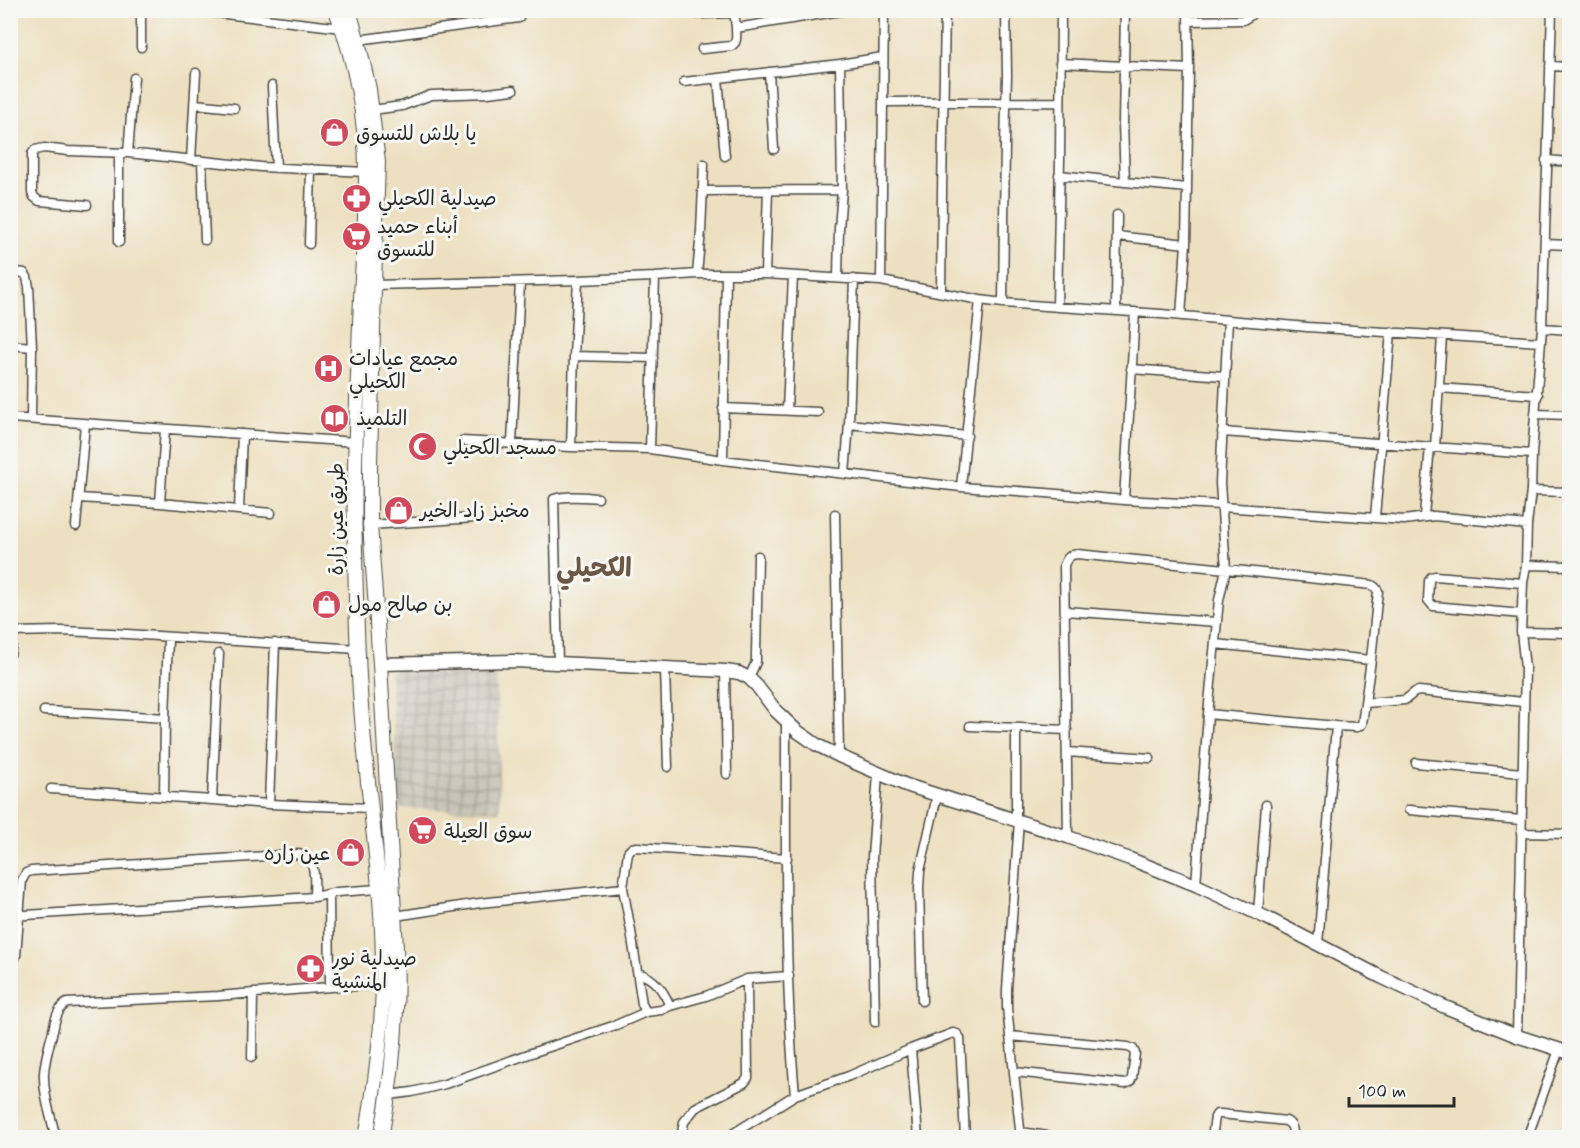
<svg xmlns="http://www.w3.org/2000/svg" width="1580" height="1148" viewBox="0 0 1580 1148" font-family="Mynerve,'Playpen Sans Arabic',sans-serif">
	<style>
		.industrial { fill: url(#industrial-grid) }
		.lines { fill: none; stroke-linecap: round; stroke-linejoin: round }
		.street-casing { stroke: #484641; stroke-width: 11 }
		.secondary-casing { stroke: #484641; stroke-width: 15 }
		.primary-casing { stroke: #484641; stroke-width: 16 }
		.street { stroke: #fff; stroke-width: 8 }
		.secondary { stroke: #fff; stroke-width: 12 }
		.primary { stroke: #fff; stroke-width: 14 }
		.labels { text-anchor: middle; stroke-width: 6; stroke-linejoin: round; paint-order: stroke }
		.poi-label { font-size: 20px; fill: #2b2b2b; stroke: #f6f6f2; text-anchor: start }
		.street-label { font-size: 20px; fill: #2b2b2b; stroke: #f6f6f2 }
		.district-label { font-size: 26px; font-weight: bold; fill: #6c5744; stroke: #f6f6f2 }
	</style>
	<defs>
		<pattern id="industrial-grid" width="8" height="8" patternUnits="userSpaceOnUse" patternTransform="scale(1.5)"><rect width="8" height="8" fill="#c8c4b8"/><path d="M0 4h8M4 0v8" fill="none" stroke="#a39f96"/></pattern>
	</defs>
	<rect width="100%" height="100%" fill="#f6f6f2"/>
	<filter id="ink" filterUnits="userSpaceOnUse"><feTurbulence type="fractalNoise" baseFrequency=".0167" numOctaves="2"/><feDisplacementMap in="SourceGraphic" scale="12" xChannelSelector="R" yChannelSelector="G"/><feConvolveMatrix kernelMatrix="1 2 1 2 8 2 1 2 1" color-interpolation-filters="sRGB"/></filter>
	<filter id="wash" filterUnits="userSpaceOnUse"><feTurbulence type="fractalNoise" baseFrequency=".008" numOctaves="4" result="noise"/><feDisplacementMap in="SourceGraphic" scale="24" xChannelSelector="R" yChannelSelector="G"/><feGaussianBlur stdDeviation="1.35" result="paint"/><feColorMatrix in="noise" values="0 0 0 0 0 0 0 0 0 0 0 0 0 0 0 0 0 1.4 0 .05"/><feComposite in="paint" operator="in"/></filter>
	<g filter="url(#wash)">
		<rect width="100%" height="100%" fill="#ede0c0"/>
		<!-- industrial -->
		<path class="industrial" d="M496 666 500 811 398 808 390 673 396 668Z"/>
	</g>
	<g filter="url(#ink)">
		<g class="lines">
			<defs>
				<path id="street" d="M191 10 342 28
					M734 10 736 28 847 10
					M698 14 735 13
					M1188 21 1243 20 1251 15 1252 10
					M358 40 519 18
					M141 47V10
					M702 49 731 46C738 43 736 35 736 28
					M1060 63 1189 69
					M840 64 883 57
					M1550 66 1570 67
					M769 72 774 149
					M718 78 725 156
					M684 82 840 64 842 190 839 229 838 278
					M272 86 276 168
					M883 102C942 101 1001 103 1060 102
					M195 104 234 108
					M372 110 402 106 431 95 488 93 513 90
					M119 153V242
					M128 153 134 78
					M191 160 196 73
					M1546 160 1570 162
					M202 161 205 240
					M1059 175 1125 182 1123 123 1125 10
					M1125 182 1187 188
					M702 191 842 190
					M87 205 39 201 34 197 32 192V154L35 150 44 148 68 151 128 153 261 167 366 172
					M1117 236 1186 244
					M309 244 311 169
					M1545 244 1570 245
					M10 271 24 273 27 277 29 287 32 347 31 419
					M697 274 701 231 704 164
					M765 274 768 191
					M578 280 574 356 571 447 650 449 723 460 961 487 1046 493 1124 500 1221 505
					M881 281 884 10
					M374 285 578 280 655 277 697 274H765L881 281 980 300 1003 303 1161 314 1307 327 1540 342
					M941 292 942 193 945 10
					M1003 303 1005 143 1007 76 1006 10
					M1057 307 1060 158 1061 10
					M1116 310 1117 215
					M1181 316 1186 244 1189 69 1188 10
					M1542 328 1570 330
					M10 345 32 347
					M574 356 653 358
					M1131 369 1224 376
					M1439 388 1538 395
					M723 408 818 412
					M787 410 793 276
					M1535 414 1570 415
					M10 418 356 442
					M849 424 967 436
					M1222 432 1532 454
					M462 441 571 447
					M512 443 520 282
					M1435 447 1442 336
					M650 449 655 277
					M723 460 726 274
					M845 474 849 424 854 279
					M961 487 980 300
					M1531 491 1570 492
					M79 498 160 503 271 513
					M1124 500 1135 312
					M160 503 165 429
					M1222 507 1404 520 1434 516 1527 525
					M239 510 242 434
					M835 514 839 756
					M1424 516 1430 446
					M1375 517 1391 332
					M370 525 475 518
					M76 526 85 424
					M1526 565 1570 566
					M1065 611 1217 622
					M1522 614 1433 606 1428 600 1429 581 1431 577 1435 576 1523 583
					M10 632 62 631 111 633 358 649
					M1521 632 1570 633
					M1215 644 1371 660
					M10 655 14 632
					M558 663 554 499C567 495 584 497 598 498
					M665 668 668 767
					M725 671 727 774
					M749 678 756 662V654L758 556
					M1365 703 1405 700 1415 692 1419 691 1523 702
					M44 711 90 713 165 718
					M786 721C786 846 784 971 795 1095
					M970 726 1067 730
					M1067 752 1150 758
					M1416 763 1522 773
					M51 789 269 804 370 808
					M164 796 165 718 168 638
					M212 800 219 654
					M269 804 275 643
					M1409 810 1521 820
					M1016 820V728
					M1019 821 1007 989V1008L1021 1138
					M1521 833 1570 834
					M1068 837 1064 565C1067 558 1069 555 1077 554L1226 569 1372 585 1375 587 1378 591 1371 660 1362 724 1357 727 1336 726 1208 714
					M1196 885 1208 714 1219 600 1226 569 1220 483 1228 320
					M623 888 628 852 632 848 637 847 787 858
					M329 894 330 987
					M1258 914 1266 805
					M10 916 314 897 338 892 378 889
					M1318 944 1336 726
					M10 962 15 958 16 955 22 880 26 873 31 871 298 854C318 858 314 880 314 897
					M638 973C655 978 663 990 670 1006
					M922 1001 919 888 920 871 937 796
					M646 1012 661 1010 670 1006 706 996 747 979 789 976
					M875 1022 872 857 878 774
					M1010 1036 1128 1047 1133 1049 1135 1053 1132 1078 1130 1082 1125 1084 1015 1072
					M1517 1036 1525 668 1521 632 1523 583 1526 565 1527 525 1531 491 1532 454 1542 328 1552 10
					M911 1049 918 1138
					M252 1057 253 994
					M389 1095 412 1092 445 1084 540 1050 616 1025 646 1012 642 1004 631 931 623 888 480 903 395 916
					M1021 1132 1060 1138
					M56 1138C51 1117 43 1094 44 1073 45 1059 49 1045 53 1031 55 1020 57 1009 67 1003L218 996 330 987 383 985
					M681 1138 684 1122 695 1108 744 1083 748 1078 747 979
					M726 1138 795 1095 849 1076 911 1049 953 1033 957 1034 960 1038 965 1138
					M1212 1138 1215 1117 1217 1114H1221L1286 1121C1293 1125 1293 1129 1293 1138
					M1527 1138 1559 1050"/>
				<path id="secondary" d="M380 664 513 661 665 668 725 671 739 673 749 678 757 686 776 711 797 731 817 745 839 756 906 785 1068 837 1130 859 1196 885 1267 918 1381 977 1445 1007 1517 1036 1570 1053"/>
				<path id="primary" d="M336 10C355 61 366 117 366 172 366 214 363 256 361 297 358 382 353 468 355 553 356 608 357 664 362 718 368 800 382 880 383 962 384 1021 376 1079 366 1138
					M349 10 360 50 369 89 378 162 374 285 370 463V525L380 664 396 948C399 1013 393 1074 381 1138"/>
			</defs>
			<!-- street casing -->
			<use href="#street" class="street-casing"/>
			<!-- secondary casing -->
			<use href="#secondary" class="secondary-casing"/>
			<!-- primary casing -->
			<use href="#primary" class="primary-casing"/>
			<!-- street -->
			<use href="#street" class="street"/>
			<!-- secondary -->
			<use href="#secondary" class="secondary"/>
			<!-- primary -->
			<use href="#primary" class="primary"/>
		</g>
	</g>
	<!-- icons -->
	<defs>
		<symbol id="shop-disc" viewBox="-11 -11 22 22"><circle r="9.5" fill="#d1495b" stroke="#f6f6f2"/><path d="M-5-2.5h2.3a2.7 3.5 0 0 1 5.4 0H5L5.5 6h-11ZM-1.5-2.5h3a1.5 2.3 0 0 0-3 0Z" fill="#fff"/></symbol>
		<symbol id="pharmacy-disc" viewBox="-11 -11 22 22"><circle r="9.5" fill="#d1495b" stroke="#f6f6f2"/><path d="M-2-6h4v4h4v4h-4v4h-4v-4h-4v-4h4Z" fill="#fff"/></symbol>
		<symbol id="supermarket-disc" viewBox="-11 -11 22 22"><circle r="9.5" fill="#d1495b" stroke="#f6f6f2"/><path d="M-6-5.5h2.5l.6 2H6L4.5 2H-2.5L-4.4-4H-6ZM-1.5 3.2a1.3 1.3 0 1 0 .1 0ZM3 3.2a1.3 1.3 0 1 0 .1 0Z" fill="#fff"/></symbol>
		<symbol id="hospital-disc" viewBox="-11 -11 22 22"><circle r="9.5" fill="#d1495b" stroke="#f6f6f2"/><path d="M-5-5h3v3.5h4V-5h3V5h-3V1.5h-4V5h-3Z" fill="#fff"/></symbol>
		<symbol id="library-disc" viewBox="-11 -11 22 22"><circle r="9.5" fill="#d1495b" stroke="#f6f6f2"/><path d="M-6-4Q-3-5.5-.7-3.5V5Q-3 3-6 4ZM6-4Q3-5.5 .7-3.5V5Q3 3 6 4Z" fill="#fff"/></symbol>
		<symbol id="mosque-disc" viewBox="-11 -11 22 22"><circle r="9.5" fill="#d1495b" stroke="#f6f6f2"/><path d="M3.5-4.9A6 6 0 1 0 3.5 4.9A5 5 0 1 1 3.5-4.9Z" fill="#fff"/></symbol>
	</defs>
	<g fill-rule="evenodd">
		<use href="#shop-disc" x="318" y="116" width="33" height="33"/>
		<use href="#pharmacy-disc" x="340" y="182" width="33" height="33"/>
		<use href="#supermarket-disc" x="340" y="220" width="33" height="33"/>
		<use href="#hospital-disc" x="312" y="352" width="33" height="33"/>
		<use href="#library-disc" x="318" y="402" width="33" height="33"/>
		<use href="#mosque-disc" x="406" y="430" width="33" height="33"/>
		<use href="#shop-disc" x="382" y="494" width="33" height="33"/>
		<use href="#shop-disc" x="310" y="588" width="33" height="33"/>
		<use href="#supermarket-disc" x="406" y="814" width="33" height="33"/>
		<use href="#shop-disc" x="334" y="836" width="33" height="33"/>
		<use href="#pharmacy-disc" x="294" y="952" width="33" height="33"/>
	</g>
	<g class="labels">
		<!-- poi labels -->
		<g class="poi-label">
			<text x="356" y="140">يا بلاش للتسوق</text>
			<text x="378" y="205">صيدلية الكحيلي</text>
			<text x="377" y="233">أبناء حميد<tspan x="377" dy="23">للتسوق</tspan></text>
			<text x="349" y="365">مجمع عيادات<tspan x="349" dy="23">الكحيلي</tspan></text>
			<text x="356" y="425">التلميذ</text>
			<text x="443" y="454">مسجد الكحيلي</text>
			<text x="420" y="517">مخبز زاد الخير</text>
			<text x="348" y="611">بن صالح مول</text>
			<text x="444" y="838">سوق العيلة</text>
			<text x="330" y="860" text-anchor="end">عين زاره</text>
			<text x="332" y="965">صيدلية نور<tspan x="332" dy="23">المنشية</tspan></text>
		</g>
		<!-- street labels -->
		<g class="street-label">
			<text transform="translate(336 519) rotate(-90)" y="7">طريق عين زارة</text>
		</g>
		<!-- district labels -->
		<g class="district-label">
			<text x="594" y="576">الكحيلي</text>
		</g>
	</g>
	<!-- margin -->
	<rect width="1580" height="1148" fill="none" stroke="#f6f6f2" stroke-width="36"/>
	<!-- scale -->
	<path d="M1349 1097v9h105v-9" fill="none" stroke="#2b2b2b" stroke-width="3"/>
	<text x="1358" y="1097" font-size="18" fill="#2b2b2b" stroke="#f6f6f2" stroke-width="4.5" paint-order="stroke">100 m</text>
</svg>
